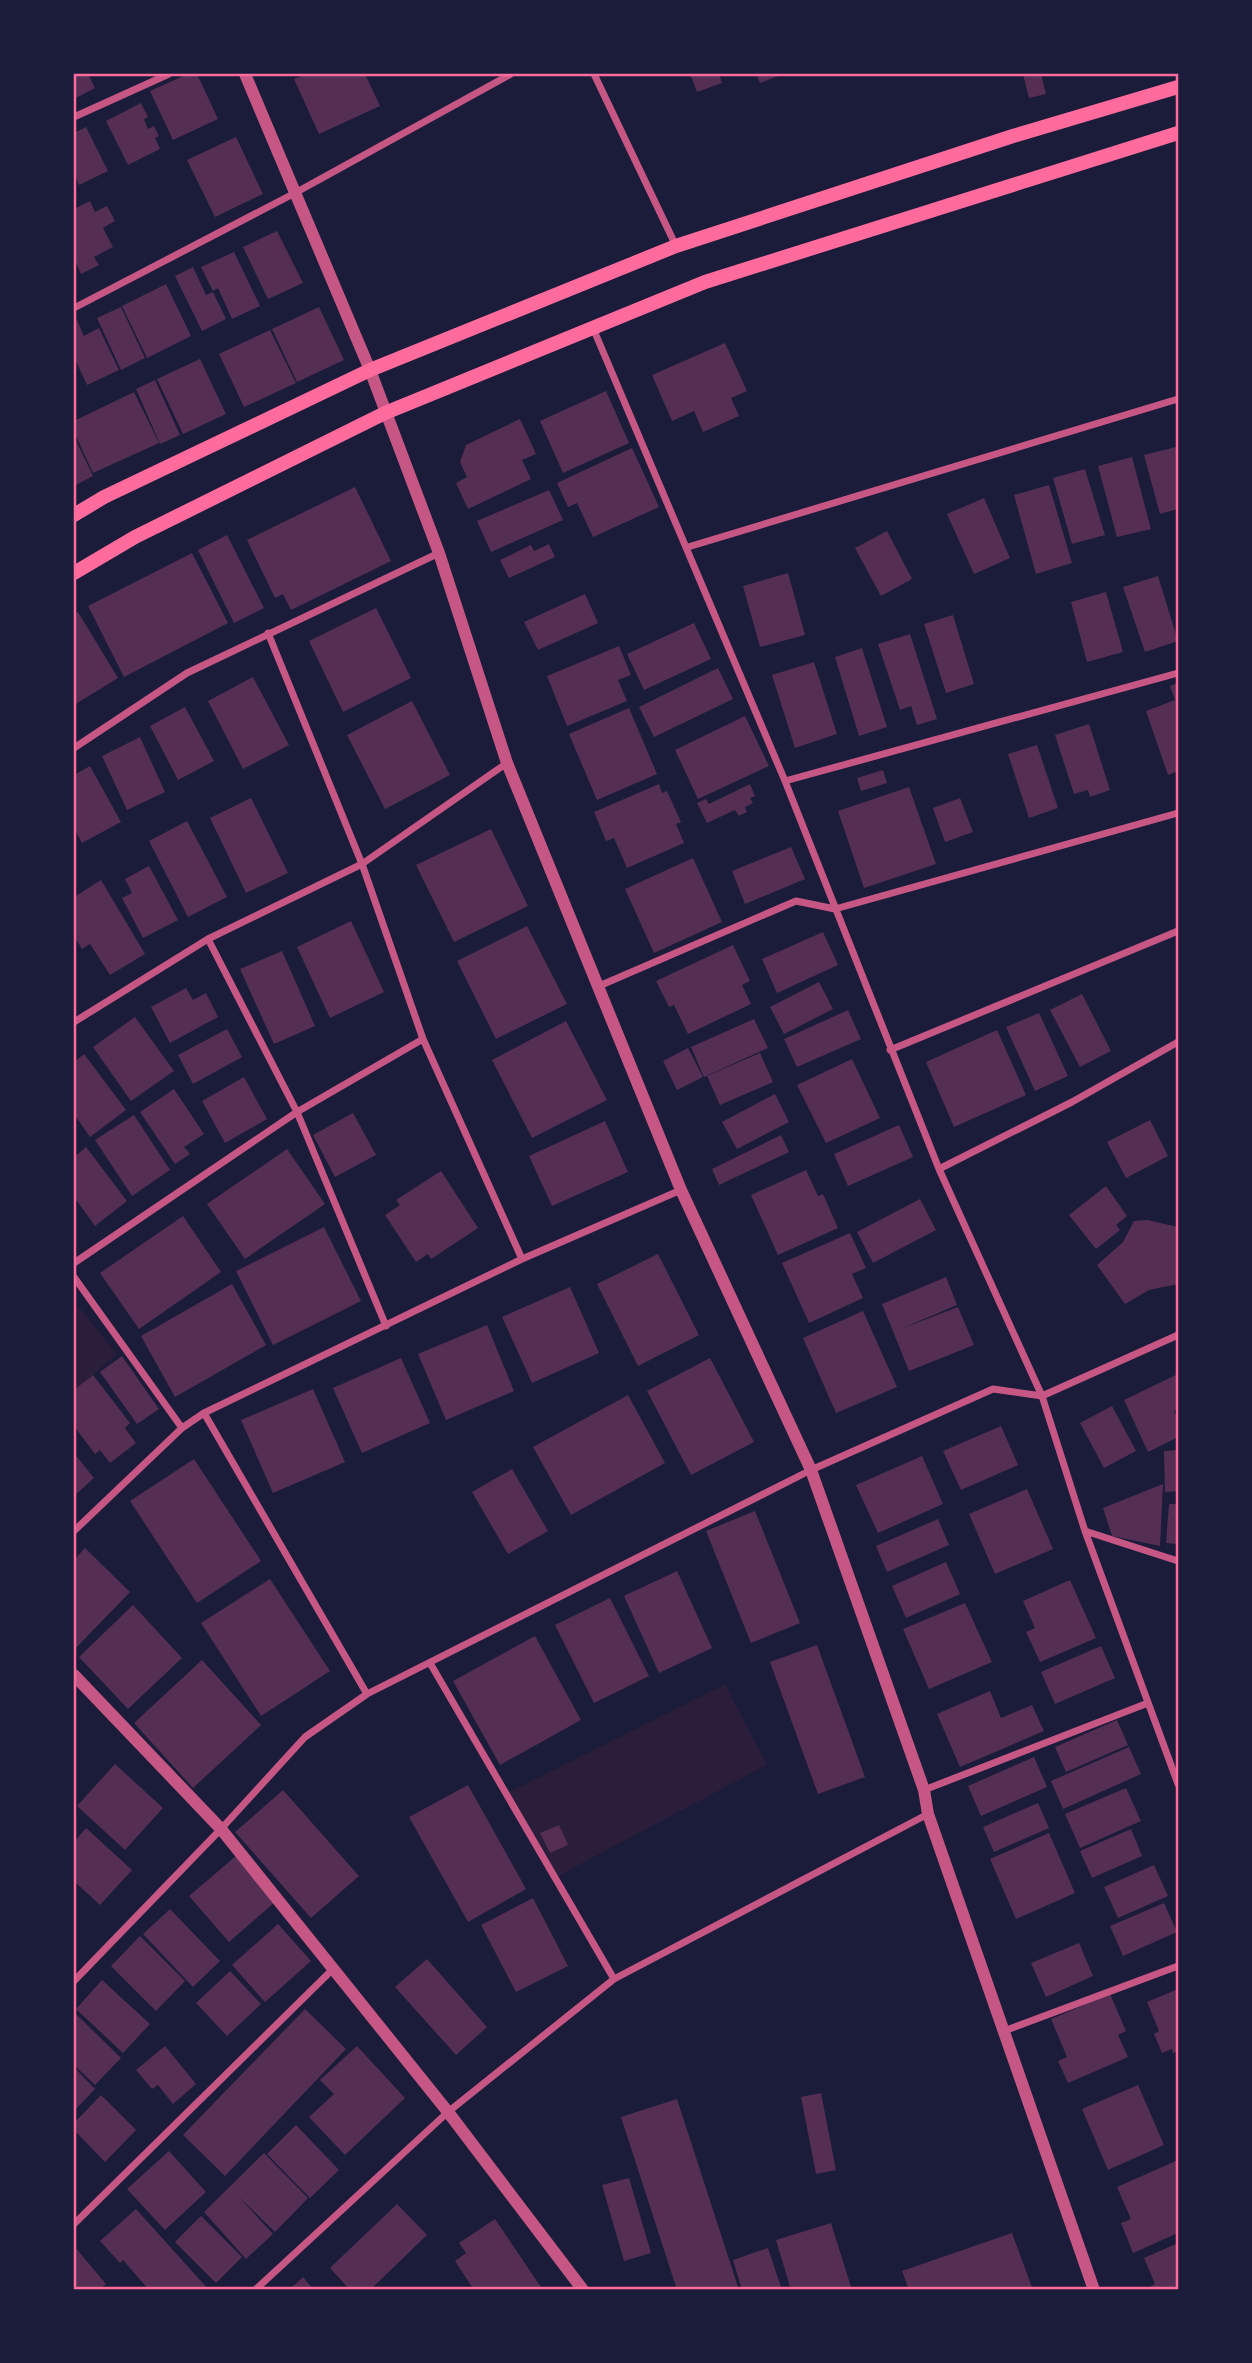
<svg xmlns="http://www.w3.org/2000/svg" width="1252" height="2363" viewBox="0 0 1252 2363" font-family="'PT Sans Narrow',sans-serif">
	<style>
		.green { fill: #2a1e3b }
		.building { fill: #542f53 }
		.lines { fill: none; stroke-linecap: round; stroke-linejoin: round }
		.minor { stroke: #c65784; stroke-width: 7 }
		.tertiary { stroke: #c65784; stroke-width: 12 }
		.secondary { stroke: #ff6b9d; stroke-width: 14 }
		.neatline { fill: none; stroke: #ff6b9d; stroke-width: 2.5 }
	</style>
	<rect width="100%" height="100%" fill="#1b1b3a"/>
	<!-- green -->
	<path class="green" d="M74 1301 117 1354 74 1391Z
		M725 1684 767 1765 558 1876 509 1792Z"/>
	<!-- building -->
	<path class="building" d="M74 74H88L95 88 74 99Z
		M188 74H197L218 119 173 140 150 91Z
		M307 74H365L380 106 319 134 294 79Z
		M690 74H719L722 83 697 92Z
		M756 74H784L760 83Z
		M1023 74H1041L1046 94 1029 98Z
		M141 103 148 117 144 119 148 129 154 126 159 136 155 138 160 149 128 165 106 121Z
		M86 127 108 171 79 185 74 173V133Z
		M236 137 263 194 215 217 187 160Z
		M90 201 95 212 107 206 115 221 103 228 113 247 94 257 99 265 81 274 74 258V203L76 208Z
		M277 231 303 283 268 299 243 247Z
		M234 252 260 306 232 319 218 288 213 291 201 267Z
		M193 267 206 295 213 292 226 319 202 331 175 276Z
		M166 284 191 336 147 358 122 306Z
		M121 307 145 358 121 370 97 318Z
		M319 307 344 360 297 382 272 329Z
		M77 320 84 336 99 328 119 370 87 385 74 357V321Z
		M270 330 296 383 244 407 219 354Z
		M725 343 747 391 731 398 739 416 703 432 694 411 672 421 652 375Z
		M200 359 226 414 183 434 157 379Z
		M155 380 180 435 160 444 136 389Z
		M606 391 629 443 563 473 540 421Z
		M134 392 159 443 93 473 74 432V421Z
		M520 419 536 454 522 460 531 479 468 509 456 483 467 477 460 462 466 445Z
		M74 436 93 476 74 486Z
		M1176 447 1178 509 1160 514 1144 455Z
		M632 448 659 507 593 537 577 503 568 507 557 483Z
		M1132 457 1151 529 1117 537 1098 466Z
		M1085 469 1105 535 1072 544 1053 478Z
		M1049 485 1072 563 1036 574 1014 495Z
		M355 487 391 561 291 610 283 594 275 598 247 540Z
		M549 490 563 520 491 552 477 521Z
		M984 498 1010 558 974 574 947 514Z
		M887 531 912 579 881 596 855 548Z
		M227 535 264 608 234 623 198 550Z
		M549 544 555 557 509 578 500 560 531 545 534 551Z
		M192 553 228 623 124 677 88 606Z
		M788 573 805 635 760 647 743 586Z
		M1158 576 1178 641 1145 652 1123 587Z
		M1106 592 1123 652 1087 662 1071 602Z
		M585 594 598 623 538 650 524 622Z
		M376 608 411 678 343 712 309 641Z
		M78 612 118 678 74 705V614Z
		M953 615 974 684 946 693 924 624Z
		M694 623 711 659 644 690 627 654Z
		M910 634 937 719 917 725 911 706 900 710 878 644Z
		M619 646 631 675 618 680 627 701 567 726 547 676Z
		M862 648 887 727 859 736 835 657Z
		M814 662 837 734 795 748 772 675Z
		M718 668 733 699 654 737 639 707Z
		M253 677 289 745 243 769 208 701Z
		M1178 683V771L1168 775 1146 711 1175 700 1170 686Z
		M412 701 450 775 385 809 347 735Z
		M185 707 214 761 178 780 150 726Z
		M629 708 657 774 597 800 569 734Z
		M745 716 769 766 698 799 675 750Z
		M1089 724 1110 790 1090 797 1088 790 1074 794 1055 735Z
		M140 737 165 792 127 810 102 756Z
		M1037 745 1058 808 1029 818 1008 754Z
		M90 766 121 822 82 843 74 828V775Z
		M883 770 887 783 861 791 857 778Z
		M659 784 662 793 667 791 681 822 676 824 684 843 627 868 614 838 606 841 594 812Z
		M750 784 755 796 750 798 753 803 745 807 747 812 739 816 735 810 707 823 697 803 706 799 709 804Z
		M909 787 936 864 864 888 838 811Z
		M251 798 288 873 246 893 210 818Z
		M960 798 973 832 945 842 933 808Z
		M187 821 227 897 188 917 149 841Z
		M491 829 528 906 454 942 416 865Z
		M791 847 805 879 745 904 732 871Z
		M693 858 722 922 654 953 625 889Z
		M149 866 178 920 143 938 122 898 132 893 125 879Z
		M101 880 145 954 110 975 90 944 82 949 74 936V897Z
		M351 921 384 992 330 1018 297 947Z
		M527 926 567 1004 496 1039 457 961Z
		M823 932 838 965 777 993 762 959Z
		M733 945 750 981 742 985 751 1004 688 1034 674 1005 669 1007 656 981Z
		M282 951 315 1026 274 1044 240 969Z
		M819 982 833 1009 784 1034 770 1007Z
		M186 988 193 1000 206 993 218 1017 170 1043 151 1007Z
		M1082 994 1111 1051 1080 1067 1050 1010Z
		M848 1010 861 1039 797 1067 784 1039Z
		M1039 1013 1068 1076 1035 1091 1006 1027Z
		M135 1017 174 1071 131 1101 93 1047Z
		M754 1019 768 1048 704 1077 691 1047Z
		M566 1021 607 1100 532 1138 492 1060Z
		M227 1029 242 1057 193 1084 178 1055Z
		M997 1030 1026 1095 954 1127 926 1062Z
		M688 1048 703 1077 677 1090 663 1061Z
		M760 1053 773 1082 720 1105 707 1076Z
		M84 1054 126 1110 90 1137 74 1114V1062Z
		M852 1059 880 1118 826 1143 797 1085Z
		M244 1077 267 1119 225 1143 202 1101Z
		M174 1089 204 1134 184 1147 190 1154 175 1164 140 1112Z
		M775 1094 789 1122 737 1149 722 1122Z
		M353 1113 376 1155 335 1177 313 1135Z
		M134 1115 170 1170 132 1196 95 1140Z
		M1150 1120 1168 1156 1126 1178 1107 1142Z
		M605 1121 628 1172 552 1206 529 1156Z
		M899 1125 913 1157 848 1186 834 1154Z
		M781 1135 789 1152 719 1185 712 1169Z
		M86 1147 127 1201 95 1226 74 1197V1157Z
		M287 1149 325 1204 245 1259 207 1204Z
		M806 1170 818 1196 823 1194 838 1228 778 1255 751 1195Z
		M441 1171 478 1228 431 1259 428 1254 416 1262 385 1215 400 1205 396 1200Z
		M1106 1186 1127 1216 1116 1225 1120 1230 1096 1249 1069 1215Z
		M920 1199 936 1230 873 1263 857 1232Z
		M183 1216 221 1272 139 1329 100 1273Z
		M1147 1220 1178 1227V1284L1149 1290 1125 1304 1097 1265 1123 1242 1134 1221Z
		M324 1227 361 1301 273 1345 236 1271Z
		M850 1233 866 1268 852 1274 863 1298 809 1323 782 1263Z
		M658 1254 699 1335 638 1366 597 1284Z
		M946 1277 957 1305 898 1330 958 1307 974 1345 909 1371 882 1304Z
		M232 1284 266 1345 175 1397 141 1336Z
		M570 1287 599 1353 532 1383 502 1317Z
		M863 1311 897 1387 836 1413 803 1338Z
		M487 1325 514 1391 446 1420 418 1354Z
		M122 1356 159 1409 137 1424 100 1372Z
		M401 1358 430 1423 362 1453 333 1388Z
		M710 1358 754 1442 691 1475 647 1391Z
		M1178 1374V1409L1174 1411 1178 1420V1437L1148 1452 1124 1400Z
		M93 1375 130 1423 125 1428 136 1443 110 1463 100 1450 95 1454 74 1426V1390Z
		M313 1389 345 1462 273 1493 241 1420Z
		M628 1395 665 1463 571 1515 533 1447Z
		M1112 1406 1136 1451 1104 1468 1080 1423Z
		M1001 1426 1018 1465 961 1490 943 1451Z
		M1178 1450V1491L1165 1492 1164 1451Z
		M74 1453 94 1478 74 1496Z
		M922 1456 943 1504 878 1533 856 1485Z
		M194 1459 261 1561 197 1603 130 1501Z
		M512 1469 548 1531 508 1554 472 1492Z
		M1163 1484 1160 1546 1112 1536 1103 1508Z
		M1027 1489 1053 1549 995 1574 969 1514Z
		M1169 1504H1178V1544L1166 1543Z
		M755 1511 800 1623 751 1643 706 1531Z
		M938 1519 949 1545 887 1572 876 1546Z
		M85 1548 130 1592 74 1650V1560Z
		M946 1562 960 1594 906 1618 892 1586Z
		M677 1571 712 1648 659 1673 624 1596Z
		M270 1579 330 1671 261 1716 201 1623Z
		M1070 1580 1096 1638 1040 1662 1026 1632 1035 1628 1023 1601Z
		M610 1598 649 1676 594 1703 555 1625Z
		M965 1603 992 1662 929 1689 903 1629Z
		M133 1605 182 1658 128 1709 79 1657Z
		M535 1636 581 1720 500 1765 453 1681Z
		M817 1645 865 1777 818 1794 770 1662Z
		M1101 1646 1115 1678 1055 1704 1041 1672Z
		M202 1660 261 1725 193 1788 134 1723Z
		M990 1691 1001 1718 1032 1705 1044 1731 960 1767 937 1714Z
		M1117 1720 1128 1745 1066 1772 1055 1747Z
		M1129 1747 1141 1774 1063 1809 1051 1781Z
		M1034 1757 1047 1787 981 1816 968 1786Z
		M115 1764 163 1808 125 1850 77 1806Z
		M468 1785 526 1889 468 1922 409 1817Z
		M1126 1788 1141 1821 1080 1848 1065 1814Z
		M283 1790 359 1876 311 1918 235 1832Z
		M1038 1803 1049 1828 994 1852 983 1827Z
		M559 1825 568 1845 550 1853 540 1833Z
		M86 1828 132 1870 100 1905 74 1881V1842Z
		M1131 1829 1142 1856 1092 1878 1080 1851Z
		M1049 1833 1075 1893 1016 1919 990 1859Z
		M236 1856 275 1902 229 1942 189 1896Z
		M1154 1865 1168 1896 1118 1918 1104 1887Z
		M533 1898 568 1966 516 1992 481 1925Z
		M1164 1903 1177 1932 1123 1956 1110 1926Z
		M170 1909 220 1961 193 1987 143 1934Z
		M278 1924 311 1961 265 2002 232 1965Z
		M140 1936 185 1981 156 2011 111 1966Z
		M1079 1943 1093 1976 1046 1997 1031 1963Z
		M427 1959 487 2027 456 2055 395 1987Z
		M230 1971 261 2004 227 2036 196 2003Z
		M102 1980 150 2024 123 2053 76 2009Z
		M1178 1989V2051L1173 2053 1172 2049 1162 2053 1154 2034 1159 2031 1147 2002Z
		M1110 1994 1126 2031 1118 2035 1128 2057 1068 2083 1058 2061 1067 2057 1051 2019Z
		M305 2009 346 2049 225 2176 183 2135Z
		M74 2012 121 2058 95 2085 74 2065Z
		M165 2046 196 2084 173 2104 158 2085 152 2089 136 2070Z
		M357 2046 405 2098 345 2155 309 2117 334 2094 320 2080Z
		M74 2067 95 2089 74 2111Z
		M1138 2085 1164 2145 1108 2170 1082 2109Z
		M821 2093 836 2170 816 2174 801 2097Z
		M101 2095 136 2130 105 2162 74 2130V2123Z
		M677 2099 739 2290H677L621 2117Z
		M296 2125 339 2170 310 2198 267 2154Z
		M169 2151 206 2192 165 2230 127 2189Z
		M264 2153 308 2198 275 2232 238 2196 273 2234 246 2259 204 2212Z
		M1178 2160V2233L1133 2253 1121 2223 1131 2219 1117 2187Z
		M629 2178 651 2253 624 2261 602 2185Z
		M397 2204 427 2235 370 2290H350L330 2268Z
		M136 2209 209 2290H149L123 2260 120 2263 100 2241Z
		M201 2216 242 2257 216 2283 175 2242Z
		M495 2219 543 2290H474L455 2261 466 2253 459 2243Z
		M831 2223 852 2290H791L776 2240Z
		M1012 2233 1033 2290H909L902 2271Z
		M1178 2243V2290H1144L1155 2284 1144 2258Z
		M74 2246 106 2284 99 2290H74Z
		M768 2248 782 2290H742L733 2260Z
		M303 2277 314 2290H289Z"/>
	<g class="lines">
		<!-- minor -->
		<path class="minor" d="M594 74 676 246
			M74 117 169 74
			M74 308 295 193 511 74
			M593 328 785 781 939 1169 1042 1396 1085 1531 1178 1784
			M688 547 1178 399
			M268 633 362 864 423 1039 522 1259
			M74 748 187 673 439 553
			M785 781 1178 673
			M208 939 297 1112 386 1326
			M599 986 796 901 835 909 1178 813
			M74 1022 208 939 362 864 507 763
			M890 1050 1178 931
			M939 1169 1072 1102 1178 1042
			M74 1263 297 1112 423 1039
			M74 1277 182 1428
			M204 1413 367 1694
			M74 1531 182 1428 204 1413 522 1259 681 1190
			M1085 1531 1178 1561
			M430 1663 614 1979
			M924 1790 1148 1703
			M74 1981 221 1829 305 1737 367 1694 811 1470 993 1389 1042 1396 1178 1335
			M1004 2031 1178 1966
			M74 2224 332 1970
			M255 2290 448 2112 614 1979 928 1814"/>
		<!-- tertiary -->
		<path class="tertiary" d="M245 74 370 370 439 553 507 763 681 1190 811 1470 924 1790 928 1814 1094 2290
			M74 1675 221 1829 448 2112 583 2290"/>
		<!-- secondary -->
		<path class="secondary" d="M74 515 104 497 370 370 676 246 1013 136 1178 87
			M74 573 135 537 385 413 705 282 1178 133"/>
	</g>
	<!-- border -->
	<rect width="1252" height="2363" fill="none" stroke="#1b1b3a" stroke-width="150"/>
	<rect x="75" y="75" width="1102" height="2213" class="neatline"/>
</svg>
